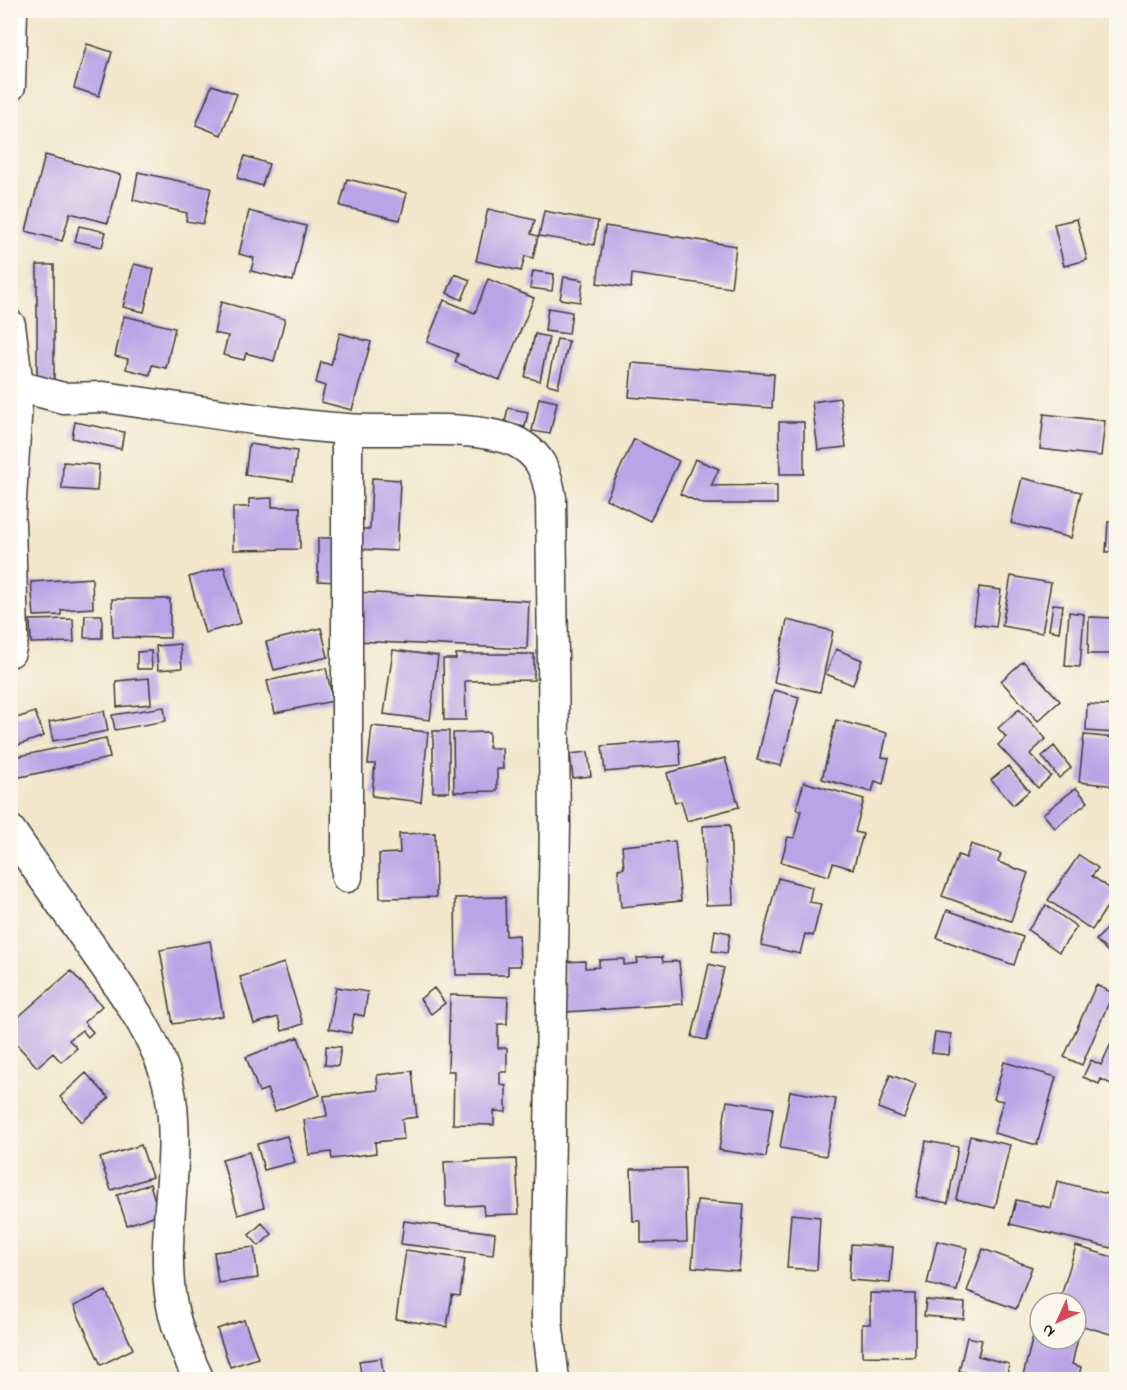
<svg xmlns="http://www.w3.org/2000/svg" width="1127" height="1390" viewBox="0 0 1127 1390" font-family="'Indie Flower',sans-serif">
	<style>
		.building { fill: #baa3e6 }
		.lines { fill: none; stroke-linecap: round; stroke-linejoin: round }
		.minor-casing { stroke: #3c3a36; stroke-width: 33 }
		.minor { stroke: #fff; stroke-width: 30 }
	</style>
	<rect width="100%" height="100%" fill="#fbf7ec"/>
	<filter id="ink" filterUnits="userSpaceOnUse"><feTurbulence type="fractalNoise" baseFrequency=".0167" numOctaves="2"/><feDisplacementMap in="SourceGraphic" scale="12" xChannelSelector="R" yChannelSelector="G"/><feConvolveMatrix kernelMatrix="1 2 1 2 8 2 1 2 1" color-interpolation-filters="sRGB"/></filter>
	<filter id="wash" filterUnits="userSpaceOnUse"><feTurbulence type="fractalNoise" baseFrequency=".008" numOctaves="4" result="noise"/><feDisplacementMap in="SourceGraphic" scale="24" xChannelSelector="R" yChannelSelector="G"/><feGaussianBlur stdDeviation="1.35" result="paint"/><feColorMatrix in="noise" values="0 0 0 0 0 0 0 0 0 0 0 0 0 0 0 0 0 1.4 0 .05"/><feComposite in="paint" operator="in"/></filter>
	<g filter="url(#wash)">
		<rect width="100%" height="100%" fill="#f2e6cb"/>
		<g id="blocks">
			<!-- building -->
			<path class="building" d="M87 44 112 52 99 96 74 88Z
				M212 85 237 94 221 135 196 125Z
				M45 155 121 175 108 223 70 213 62 241 26 231Z
				M245 156 269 164 262 186 237 178Z
				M138 172 211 188 203 224 186 221 187 213 133 200Z
				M347 179 407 193 400 220 340 206Z
				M488 209 535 220 531 234 538 236 533 258 525 256 521 271 476 261Z
				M249 211 306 226 293 281 251 271 254 258 239 254Z
				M544 211 598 221 594 245 539 236Z
				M1077 219 1087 260 1064 266 1054 224Z
				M79 226 106 232 102 247 75 241Z
				M605 226 736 246 731 288 632 274 631 288 597 283Z
				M134 264 154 269 144 312 123 307Z
				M37 265H54V382H37Z
				M533 271 554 274 552 291 530 288Z
				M455 274 470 280 462 300 447 293Z
				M564 277 583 280 580 302 560 299Z
				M488 279 534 298 500 380 455 362 458 354 427 342 444 300 475 313Z
				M221 302 285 319 274 361 246 353 244 360 223 355 228 336 214 333Z
				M548 308 572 312 569 334 545 331Z
				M124 316 175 328 166 368 152 365 150 375 126 369 128 359 115 356Z
				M340 333 371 342 352 410 321 402 325 386 316 383 321 362 331 365Z
				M535 334 549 337 540 381 525 377Z
				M557 339 569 341 558 387 547 384Z
				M632 363 774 374 772 408 629 397Z
				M539 398 557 402 550 434 532 431Z
				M840 398 846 447 818 450 812 402Z
				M508 408 528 412 525 427 505 423Z
				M1044 414 1105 421 1101 456 1040 449Z
				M75 422 124 432 121 449 72 438Z
				M779 422H804V474H780Z
				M634 439 679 461 650 521 606 499Z
				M249 444 297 451 293 481 245 475Z
				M695 459 719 469 711 486 777 485V504H703L680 494Z
				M63 462 99 465 97 491 62 489Z
				M372 478 400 480 397 551 357 549 358 529H370Z
				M1022 478 1081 492 1071 538 1011 523Z
				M272 498V507H300V549L233 550V507H249V499Z
				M1108 522H1116V552H1106Z
				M318 538H338L337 582 318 581Z
				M224 567 241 623 205 633 189 577Z
				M1011 576 1051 583 1042 633 1002 626Z
				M92 578 93 608 61 610V615L34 616 31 582Z
				M979 587 1001 590 996 627 974 624Z
				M356 592 529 601 527 649 355 641Z
				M112 599H170V638L113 637Z
				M1053 604 1063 605 1059 632 1049 630Z
				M1069 612 1084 614 1080 667 1065 666Z
				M85 615H102V638H84Z
				M1089 617 1116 618 1115 654H1088Z
				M73 619 74 642 31 643 30 620Z
				M787 620 833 631 820 692 774 682Z
				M321 628 328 657 274 670 266 642Z
				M180 644 182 668 158 670 156 646Z
				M836 649 862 660 853 685 826 674Z
				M393 650 438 656 430 720 384 714Z
				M151 651 152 669H137V652Z
				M456 654H534V680L465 681 466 720H444L443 659H456Z
				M1023 661 1060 701 1038 721 1001 681Z
				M326 668 333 701 275 713 267 681Z
				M149 678 151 704 117 707 116 681Z
				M774 690 799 697 781 766 757 760Z
				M1087 704 1116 706V733L1086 731Z
				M164 707 166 721 115 730 112 715Z
				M1019 709 1046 739 1030 754 1051 776 1038 788 998 745 1006 737 998 728Z
				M104 711 108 731 53 741 49 722Z
				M35 712 44 736 10 748V720Z
				M836 720 887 733 882 757 889 758 883 784 875 781 872 792 822 779Z
				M372 726 428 732 421 802 372 796 375 764H368Z
				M433 731H449V792H433Z
				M489 732V748H502L503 769H497V791L454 792 453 733Z
				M1084 735 1116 738V786L1079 782Z
				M106 738 110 758 15 778 10 758Z
				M679 740 681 765 605 772 602 746Z
				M1054 746 1071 768 1059 778 1042 756Z
				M588 752 591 776 573 778 570 754Z
				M725 758 739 807 687 821 681 801 675 803 667 773Z
				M1008 766 1029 791 1013 805 991 780Z
				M804 782 864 799 855 832 863 834 853 869 833 863 829 876 781 862 788 837 794 838 801 811 796 809Z
				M1076 788 1088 802 1055 828 1043 814Z
				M730 825 733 904 706 905 703 826Z
				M435 833 436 897 380 898 379 854 400 853 399 834Z
				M675 841 681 901 621 907 618 869 624 868 622 846Z
				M971 844 1001 854 998 862 1028 873 1011 921 942 896 958 855 966 858Z
				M1079 855 1098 868 1092 876 1116 893 1092 930 1048 900Z
				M778 878 812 887 809 902 821 904 813 936 805 934 800 954 761 945Z
				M505 897 506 936 519 935 520 966H508V975H456L455 898Z
				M1046 905 1077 927 1059 952 1028 930Z
				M947 910 1023 937 1014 965 937 938Z
				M1116 920V960L1096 940Z
				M715 930 730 933 727 953 712 951Z
				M210 941 223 1016 173 1024 160 950Z
				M662 957 663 962 679 961 683 1004 566 1012 563 962 585 961V968L599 967V960L624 959V965L638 963 637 958Z
				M284 963 303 1024 282 1031 278 1017 254 1024 240 977Z
				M709 964 724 968 707 1040 692 1037Z
				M71 971 102 1006 84 1022 93 1032 88 1037 82 1030 69 1040 77 1048 61 1062 53 1053 37 1067 10 1037V1024Z
				M1096 985 1113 993 1082 1065 1064 1057Z
				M336 987 368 992 364 1016 354 1014 351 1033 329 1029Z
				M434 988 445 1003 431 1014 420 999Z
				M450 995 508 997 507 1024H498V1048H507V1072H500V1085L506 1086V1112L494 1111V1125L453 1124 454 1071H448Z
				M935 1032 951 1034 949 1055 932 1053Z
				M1115 1035 1116 1073 1111 1084 1101 1079 1099 1084 1083 1077 1091 1060 1101 1065Z
				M298 1037 320 1095 275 1111 267 1089 259 1092 246 1057Z
				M326 1046 341 1047 338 1066 325 1065Z
				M1004 1062 1056 1077 1037 1145 994 1133 1003 1101 994 1099Z
				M412 1071 417 1117 402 1119 404 1139 375 1142 376 1153 332 1159 331 1152 309 1155 304 1120 327 1116 324 1096 378 1090 377 1075Z
				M86 1073 109 1098 82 1122 60 1097Z
				M890 1075 916 1084 904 1118 878 1108Z
				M790 1091 836 1099 826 1156 780 1148Z
				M727 1101 773 1108 766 1157 719 1150Z
				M287 1136 295 1162 264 1170 257 1144Z
				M970 1136 1010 1145 995 1208 956 1199Z
				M926 1141 958 1147 948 1203 916 1197Z
				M141 1145 152 1177 111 1190 100 1158Z
				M249 1152 264 1207 238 1215 222 1159Z
				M516 1159 519 1214 484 1215 483 1205 446 1207 444 1162Z
				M685 1168 687 1242 641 1243V1221H633L631 1169Z
				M1057 1181 1116 1196V1249L1010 1224 1016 1200 1051 1208Z
				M150 1184 159 1214 127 1225 117 1195Z
				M697 1200 744 1204 739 1271 692 1267Z
				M791 1214 820 1217 817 1270 787 1268Z
				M404 1221 495 1233 493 1255 401 1244Z
				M262 1223 272 1234 259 1246 249 1235Z
				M937 1241 967 1248 957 1291 927 1284Z
				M851 1244 893 1247 890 1283 849 1280Z
				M1076 1246 1116 1258 1114 1335 1076 1324V1303H1059Z
				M254 1247 258 1278 218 1283 214 1252Z
				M983 1249 1032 1267 1016 1309 967 1291Z
				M406 1250 465 1259 460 1296 452 1295 447 1327 396 1319Z
				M106 1291 133 1349 101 1365 74 1306Z
				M870 1293 915 1294V1357L862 1356V1324H870Z
				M926 1300 965 1303 964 1319 924 1316Z
				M244 1320 258 1358 230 1367 217 1329Z
				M1036 1324 1040 1325V1339H1076V1334H1079L1072 1364 1081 1367 1078 1380H1022Z
				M967 1337 982 1340 978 1356 1009 1364 1006 1380 959 1371Z
				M381 1358 384 1380H362L359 1361Z"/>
		</g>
	</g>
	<g filter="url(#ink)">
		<use href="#blocks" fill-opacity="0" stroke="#3c3a36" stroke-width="1.5"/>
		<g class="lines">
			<defs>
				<path id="minor" d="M10 86 12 10
					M10 325 18 386 63 398 103 397C183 408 265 423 347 429 396 433 469 423 514 441 540 453 547 472 551 498L555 824 547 1320 554 1380
					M347 429V877
					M10 515 18 386
					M10 523 13 638 10 652
					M10 830C36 867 62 905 88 942 119 986 163 1044 171 1098 180 1163 162 1229 170 1294 174 1324 186 1352 199 1380"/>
			</defs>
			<!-- minor casing -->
			<use href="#minor" class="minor-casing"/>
			<!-- minor -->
			<use href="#minor" class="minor"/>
		</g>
	</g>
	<!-- margin -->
	<rect width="1127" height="1390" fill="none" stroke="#fbf7ec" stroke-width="36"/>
	<!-- north arrow -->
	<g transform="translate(1058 1321) rotate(225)"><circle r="28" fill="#fbf7ec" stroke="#a29f99" stroke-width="1.5"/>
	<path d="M0-4.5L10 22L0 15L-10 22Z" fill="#d1495b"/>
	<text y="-9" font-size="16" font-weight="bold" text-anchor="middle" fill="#1c1c1c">N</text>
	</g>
</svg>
